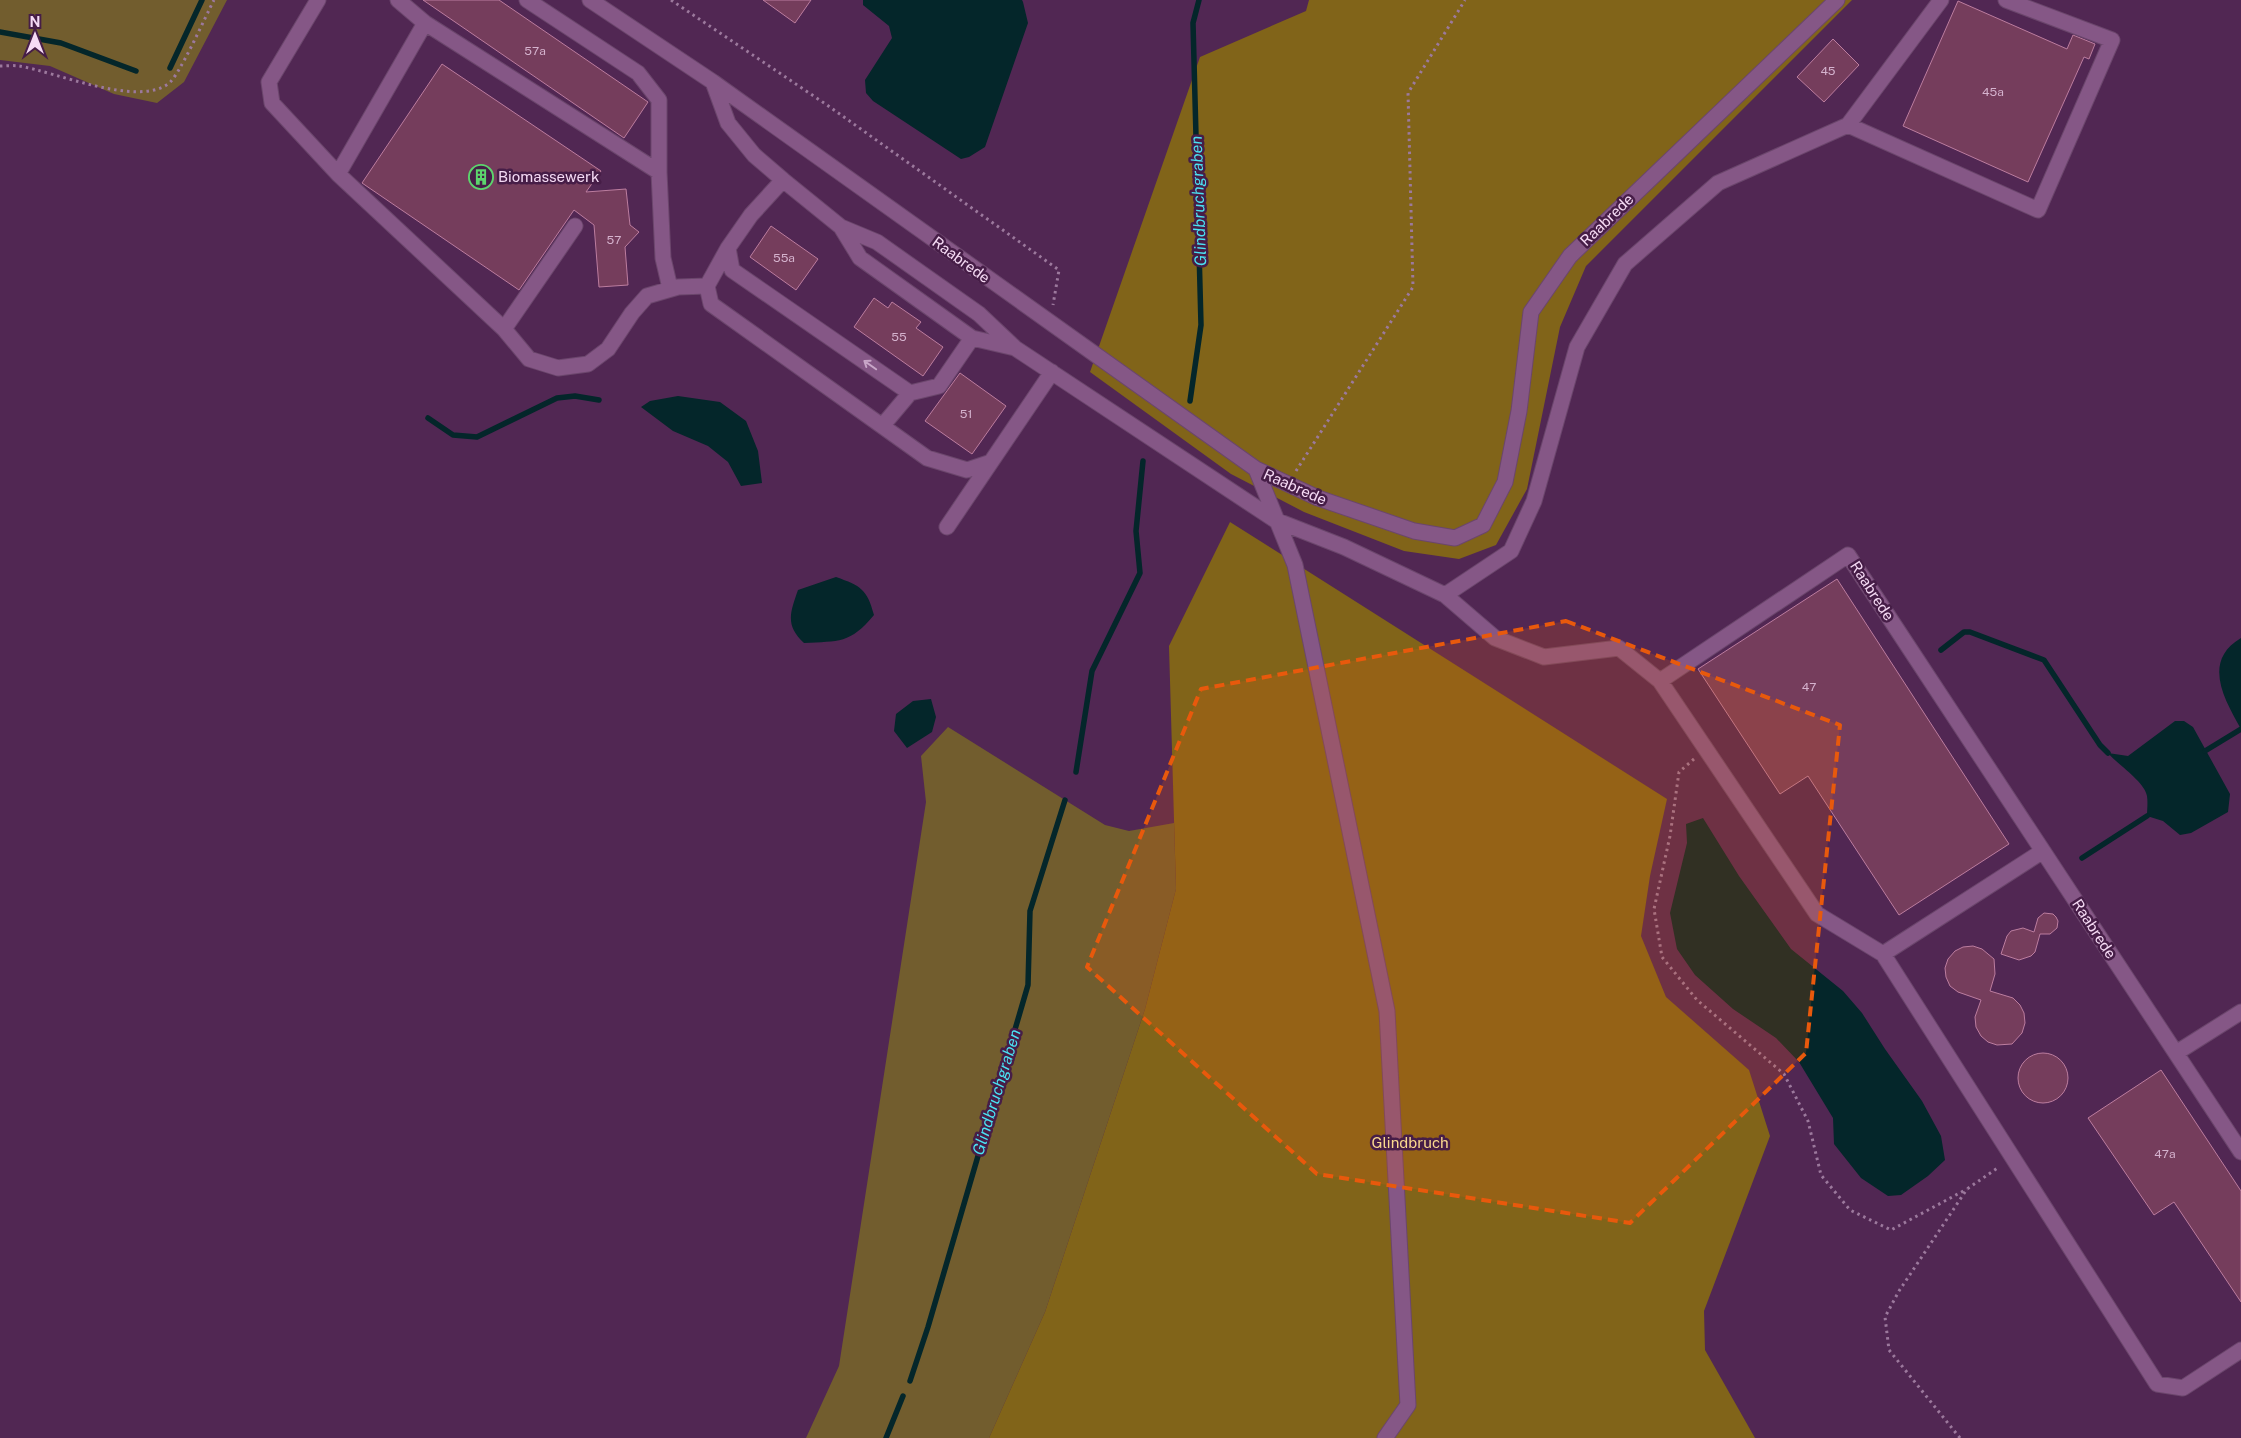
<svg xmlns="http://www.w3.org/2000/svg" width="2241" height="1438" viewBox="0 0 2241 1438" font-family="'Public Sans',sans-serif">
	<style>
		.green { fill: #725d2e }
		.forest { fill: #816419 }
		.water { fill: #04262a }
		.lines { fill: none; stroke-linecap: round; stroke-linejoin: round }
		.stream { stroke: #04262a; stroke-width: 5.5 }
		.building { fill: #753d5c; stroke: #bc7d9f }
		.minor-casing { stroke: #6b466c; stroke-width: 17 }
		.path { stroke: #9c799d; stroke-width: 3; stroke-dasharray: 2.5 4; stroke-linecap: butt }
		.minor { stroke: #855786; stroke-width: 15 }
		.oneway { stroke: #c8a6c8 }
		.marked { fill: #e8590c; fill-opacity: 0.2; stroke: #e8590c; stroke-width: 4; stroke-dasharray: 10 6; stroke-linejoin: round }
		.labels { text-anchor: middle; stroke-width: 5; stroke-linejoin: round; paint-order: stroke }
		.number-label { font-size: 12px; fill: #d5b3ce }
		.poi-label { font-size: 15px; fill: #f5daf4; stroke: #461d47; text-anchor: start }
		.street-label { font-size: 15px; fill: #f5daf4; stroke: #461d47 }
		.park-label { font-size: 15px; fill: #fad98e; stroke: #461d47 }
		.water-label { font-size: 16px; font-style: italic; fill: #4be2f3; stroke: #461d47 }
	</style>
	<rect width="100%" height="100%" fill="#512753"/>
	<!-- green -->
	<path class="green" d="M0 0H227L184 82 157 103 114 94 50 66 0 60Z
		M948 727 1105 825 1129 831 1174 823 1176 889 1145 1009 1045 1312 989 1438H806L839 1366 926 802 921 756Z"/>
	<!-- forest -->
	<path class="forest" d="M1309 0H1852L1586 266 1560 327 1527 489 1496 545 1459 559 1404 551 1304 512 1231 474 1090 372 1200 57 1306 11Z
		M1230 522 1667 799 1650 876 1641 936 1666 997 1749 1070 1770 1136 1704 1311 1705 1350 1755 1438H989L1045 1312 1145 1009 1176 889 1169 646Z"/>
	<!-- water -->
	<path class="water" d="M863 0H1022L1023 2 1028 23 985 147 969 157 961 159 873 101 866 93 865 80 892 38 889 26 863 5Z
		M678 396 720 402 746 421 758 451 762 483 741 486 728 462 708 446 673 431 641 407 650 401Z
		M836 577C861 586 867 589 874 615 850 644 839 641 804 643 785 625 790 613 798 590Z
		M2241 638V729C2224 699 2202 661 2241 638Z
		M931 699 936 717 932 732 907 748 894 731 896 714 913 701Z
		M2175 721H2184L2193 727 2230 794 2228 812 2191 833 2180 835 2163 821 2147 816C2147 810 2148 803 2147 796 2145 782 2117 764 2108 753L2128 756Z
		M1703 818 1739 876 1791 949 1843 991 1862 1013 1885 1049 1922 1101 1941 1136 1945 1160 1928 1176 1901 1195 1888 1196 1861 1178 1834 1144 1833 1118 1799 1062 1776 1038 1733 1009 1695 975 1677 949 1670 913 1687 843 1686 824Z"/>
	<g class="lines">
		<!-- stream -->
		<path class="stream" d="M0 32 61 43 136 71
			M170 68 202 0
			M1190 401 1201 325 1193 23 1199 0
			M428 418 453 435 477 437 557 398 575 396 599 400
			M1941 650 1964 632H1970L2044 660 2100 745 2108 753
			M2205 751 2241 729
			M1076 772 1092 671 1140 573 1136 531 1143 461
			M2082 858 2147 816
			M910 1381 928 1327 1028 985 1030 911 1065 800
			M886 1438 903 1396"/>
	</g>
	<!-- building -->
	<path class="building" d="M423 0H499L648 102 624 138Z
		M763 0H811L795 23Z
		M1958 1 2067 49 2073 35 2095 44 2089 59 2084 57 2028 182 1903 126Z
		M1833 39 1859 65 1824 102 1797 77Z
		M442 64 601 171 586 192 626 189 630 225 639 232 625 247 628 285 599 287 594 225 574 210 519 290 362 183Z
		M771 226 818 259 796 290 750 257Z
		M874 298 888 308 892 302 921 322 916 328 943 347 923 376 854 327Z
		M960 373 1006 406 972 454 925 421Z
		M1837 579 2009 844 1899 915 1808 776 1780 794 1698 669Z
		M2044 913 2053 914 2056 917 2058 921 2057 928 2050 934H2040L2035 952 2031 956 2019 960 2001 954 2007 936 2011 931 2023 928 2034 932 2038 918Z
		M1973 946 1982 949 1994 959 1995 974 1990 991 2013 998 2020 1005 2024 1013 2025 1023 2022 1033 2012 1044 1997 1045 1988 1042 1981 1036 1976 1027 1975 1017 1981 1000 1958 992 1950 986 1946 977 1945 968 1948 959 1955 951 1963 947Z
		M2018 1078a25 25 0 1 1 50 0a25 25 0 1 1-50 0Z
		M2161 1070 2241 1191V1302L2174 1202 2154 1215 2088 1118Z"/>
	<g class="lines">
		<defs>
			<path id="minor" d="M318 0 269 82 272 103 338 174
				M398 0 425 23 659 172
				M527 0 638 73 659 100V172L663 258 670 288
				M590 0 713 82 1256 469 1318 498 1414 531 1455 538 1483 525 1505 482 1519 411 1531 312 1570 256 1837 0
				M425 23 338 174 504 329
				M713 82 728 123 754 155 783 180
				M1848 125 2038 210 2112 40 2006 0
				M575 226 504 329 529 359 558 368 588 364 608 349 632 313 647 296 678 287 707 286
				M841 227 877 242 979 314 1014 347
				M728 248 732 270 910 393
				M972 338 1015 348 1275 520 1344 547 1445 595 1495 638 1544 657 1619 648 1660 681 1848 555 2241 1152
				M883 425 910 393 939 386 972 338 860 258 841 227 783 180 751 215 728 248 707 286 711 304 927 458 967 470 991 462
				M1256 469 1295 565 1387 1011 1408 1405 1385 1438
				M947 527 1052 372
				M1445 595 1511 551 1534 501 1577 347 1625 264 1718 183 1848 125 1941 0
				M1660 681 1817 914 1883 954 2157 1384 2183 1388 2241 1350
				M1883 954 2043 851
				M2176 1053 2241 1012"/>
		</defs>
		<!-- minor casing -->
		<use href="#minor" class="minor-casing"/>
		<!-- path -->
		<path class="path" d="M671 0 827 105 1059 270 1053 305
			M0 66C6 66 13 65 19 66 56 72 136 107 168 84 179 77 206 15 214 0
			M1296 471 1413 287 1408 93 1465 0
			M1694 759 1679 772 1670 836 1654 909 1662 957 1697 1000 1784 1074 1808 1121 1821 1175 1850 1210 1891 1230 1967 1189
			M1960 1438 1889 1350 1885 1317 1899 1291 1967 1189 1999 1167"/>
		<!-- minor -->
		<use href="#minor" class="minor"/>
	</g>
	<!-- one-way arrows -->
	<defs><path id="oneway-shaft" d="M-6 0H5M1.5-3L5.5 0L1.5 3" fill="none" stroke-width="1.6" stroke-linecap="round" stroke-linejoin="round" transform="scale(1.25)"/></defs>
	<use class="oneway" href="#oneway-shaft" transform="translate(870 365) rotate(-145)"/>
	<!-- marked area -->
	<path class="marked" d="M1566 621 1840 725 1806 1053 1630 1223 1317 1174 1087 967 1201 689Z"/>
	<!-- icons -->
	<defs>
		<symbol id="building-ring" viewBox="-11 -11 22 22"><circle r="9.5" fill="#461d47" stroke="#5cd56d" stroke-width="1.5"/><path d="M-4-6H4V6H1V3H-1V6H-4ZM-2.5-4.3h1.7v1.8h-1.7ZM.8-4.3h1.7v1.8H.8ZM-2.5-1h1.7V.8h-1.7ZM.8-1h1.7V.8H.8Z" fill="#5cd56d"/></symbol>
	</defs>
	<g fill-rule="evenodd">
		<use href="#building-ring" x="467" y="163" width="28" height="28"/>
	</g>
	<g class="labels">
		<!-- number labels -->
		<g class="number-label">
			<text x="535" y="55">57a</text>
			<text x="1828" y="75">45</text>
			<text x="1993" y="96">45a</text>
			<text x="614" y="244">57</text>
			<text x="784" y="262">55a</text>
			<text x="899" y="341">55</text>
			<text x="966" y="418">51</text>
			<text x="1809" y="691">47</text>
			<text x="2165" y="1158">47a</text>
		</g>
		<!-- poi labels -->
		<g class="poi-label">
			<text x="498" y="182">Biomassewerk</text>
		</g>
		<!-- street labels -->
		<g class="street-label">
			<text transform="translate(1607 220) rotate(-44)" y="5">Raabrede</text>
			<text transform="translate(961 260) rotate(36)" y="5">Raabrede</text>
			<text transform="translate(1295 487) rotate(24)" y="5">Raabrede</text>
			<text transform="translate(1872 591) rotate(57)" y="5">Raabrede</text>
			<text transform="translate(2094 929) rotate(57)" y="5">Raabrede</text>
		</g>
		<!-- park labels -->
		<g class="park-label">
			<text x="1410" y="1148">Glindbruch</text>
		</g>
		<!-- water labels -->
		<g class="water-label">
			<text transform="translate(1198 201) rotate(-92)" y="6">Glindbruchgraben</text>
			<text transform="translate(996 1092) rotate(-73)" y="6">Glindbruchgraben</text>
		</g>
	</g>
	<!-- north arrow -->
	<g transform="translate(35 35)" stroke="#461d47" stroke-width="4" paint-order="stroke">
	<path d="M0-4L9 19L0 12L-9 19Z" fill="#f5daf4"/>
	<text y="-8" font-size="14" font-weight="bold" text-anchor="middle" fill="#f5daf4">N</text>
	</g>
</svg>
